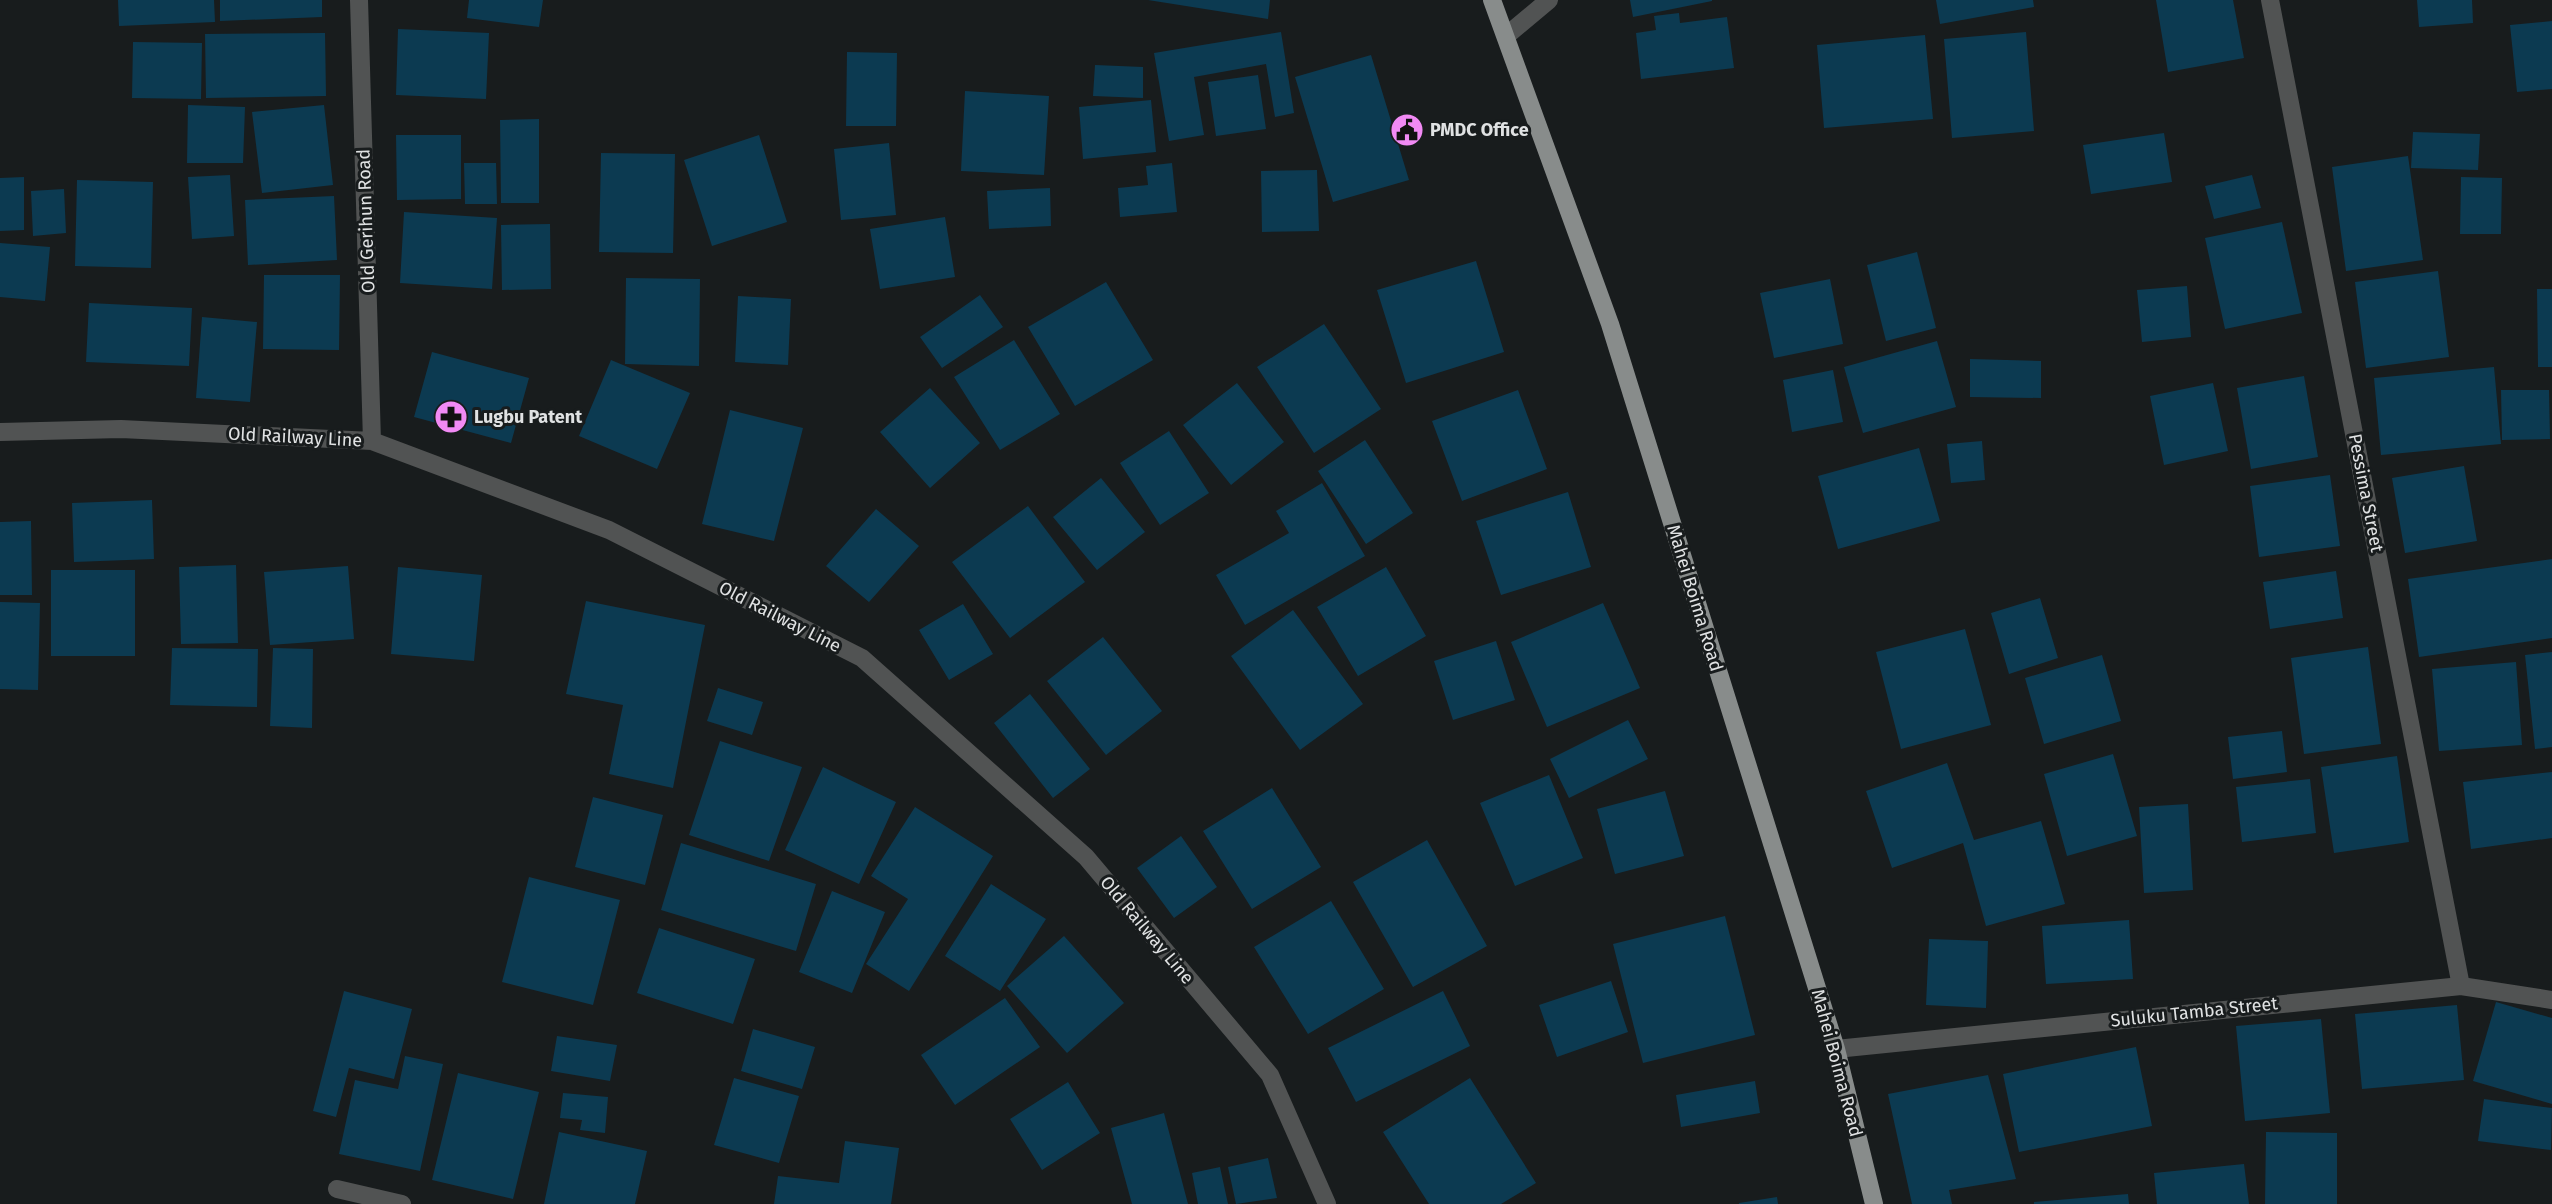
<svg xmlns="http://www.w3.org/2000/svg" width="2552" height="1204" viewBox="0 0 2552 1204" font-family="'Fira Sans',sans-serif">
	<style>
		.building { fill: #0c3a51 }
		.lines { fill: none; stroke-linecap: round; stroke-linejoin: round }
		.minor { stroke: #515353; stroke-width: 18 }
		.major { stroke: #888c8b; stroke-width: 18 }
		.labels { text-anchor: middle; stroke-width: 6; stroke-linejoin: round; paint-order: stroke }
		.poi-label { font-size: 18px; font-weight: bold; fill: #e0e2e3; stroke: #181c1d; text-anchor: start }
		.street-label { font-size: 18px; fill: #e0e2e3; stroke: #181c1d }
	</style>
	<rect width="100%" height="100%" fill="#181c1d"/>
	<!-- building -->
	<path class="building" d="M118 0H214L215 22 119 26Z
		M220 0H322V17L220 21Z
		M469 0H543L539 27 467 18Z
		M1148 0H1270L1268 19Z
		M1630 0H1712V1L1633 17Z
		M1936 0H2033L2034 7 1940 24Z
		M2156 0H2233L2244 58 2168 72Z
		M2417 0H2472L2473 23 2419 27Z
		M1679 13 1680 23 1727 17 1734 68 1641 79 1636 33 1656 30 1654 16Z
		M2552 21V89L2517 92 2510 25Z
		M398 29 489 33 486 99 396 95Z
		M1281 32 1294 113 1275 117 1266 64 1194 77 1204 135 1169 141 1154 53Z
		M2026 32 2034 131 1952 138 1944 39Z
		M325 33 326 96 206 98 205 34Z
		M1925 35 1933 119 1824 128 1817 45Z
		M133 42 202 43 201 99 132 98Z
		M847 52 897 53 896 126H846Z
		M1371 55 1409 180 1333 202 1295 77Z
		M1095 65 1143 67V98L1093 96Z
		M1258 75 1266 129 1216 136 1208 82Z
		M965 91 1049 96 1044 175 961 171Z
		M1151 100 1156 152 1083 159 1079 107Z
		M188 105 245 107 243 163H187Z
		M324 105 333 185 262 193 252 112Z
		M539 119V203H501L500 120Z
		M2413 132 2480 134 2478 170 2411 168Z
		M2164 133 2172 182 2091 194 2083 145Z
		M396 135H461V199L397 200Z
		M759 135 787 222 712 246 684 160Z
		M889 143 896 215 841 220 834 149Z
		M601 153 675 154 673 253 599 252Z
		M2408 156 2423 260 2346 271 2332 167Z
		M464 163H496L497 204H465Z
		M1172 163 1177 212 1120 217 1118 188 1148 185 1146 166Z
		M1317 170 1319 231 1262 232 1261 171Z
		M230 175 234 236 192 239 188 177Z
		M2252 175 2261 208 2214 219 2205 186Z
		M24 177V230L0 231V178Z
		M2461 177 2502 178 2501 234H2460Z
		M77 180 153 182 151 268 75 266Z
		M1050 188 1051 226 989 229 987 191Z
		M64 189 66 233 33 236 31 191Z
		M334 196 337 260 248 265 245 200Z
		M404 212 497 218 492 289 400 283Z
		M945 217 955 277 880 289 870 229Z
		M2282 222 2302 313 2225 329 2205 238Z
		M550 224 551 289 502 290 501 225Z
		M0 243 50 247 45 301 0 297Z
		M1917 252 1936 328 1886 341 1867 265Z
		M1476 261 1504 352 1406 383 1377 290Z
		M2438 271 2449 357 2366 368 2355 282Z
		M264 275H340L339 350 263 349Z
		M626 278 700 279 699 366 625 364Z
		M1830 279 1843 344 1774 358 1760 293Z
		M1106 282 1153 360 1075 406 1028 327Z
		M2187 286 2191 337 2142 342 2137 290Z
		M2537 289H2552V367H2538Z
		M980 295 1003 327 942 368 920 337Z
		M738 296 791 299 788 365 735 362Z
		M89 303 192 308 189 366 86 362Z
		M202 317 257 322 250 402 196 398Z
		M1324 324 1381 409 1314 453 1257 367Z
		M1014 340 1060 414 1000 450 954 377Z
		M1937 341 1956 407 1863 433 1844 367Z
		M432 352 529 378 511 443 414 417Z
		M1970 359 2041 361V398L1970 397Z
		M611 360 690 393 657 469 579 436Z
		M2494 367 2501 444 2381 455 2374 378Z
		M1833 370 1843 422 1792 432 1783 380Z
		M2304 376 2318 457 2251 469 2237 388Z
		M1237 383 1284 442 1231 485 1183 425Z
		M2213 383 2228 451 2164 465 2150 396Z
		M930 388 980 443 930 488 880 432Z
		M1518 390 1547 469 1462 501 1432 421Z
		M2501 390H2549L2550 439 2502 440Z
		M730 410 803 428 774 541 702 524Z
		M1169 431 1209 493 1160 525 1120 463Z
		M1365 440 1413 513 1366 544 1318 471Z
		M1982 441 1985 480 1951 483 1947 444Z
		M1919 448 1940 521 1838 549 1818 476Z
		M2464 466 2477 541 2405 553 2392 478Z
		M2330 475 2340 546 2259 557 2250 486Z
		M1101 478 1145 532 1097 570 1053 517Z
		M1322 483 1365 556 1245 625 1216 575 1289 533 1276 511Z
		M1568 492 1591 567 1501 595 1476 521Z
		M152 500 154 559 74 562 72 503Z
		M1028 506 1085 582 1010 638 952 562Z
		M876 509 919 546 869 602 826 566Z
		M31 521 32 595H0V522Z
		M2552 559V638L2419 657 2408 579Z
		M236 565 238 643 181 644 179 567Z
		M348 566 354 639 270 645 264 572Z
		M398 567 482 575 474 661 391 654Z
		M1386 567 1426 636 1358 676 1317 607Z
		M51 570H135V656H51Z
		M2336 571 2343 618 2270 629 2263 582Z
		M2040 598 2058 658 2009 674 1991 613Z
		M586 601 705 625 673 788 609 774 623 705 566 694Z
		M0 602 40 603 38 690 0 689Z
		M1603 603 1640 688 1547 727 1511 642Z
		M963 604 993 654 949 680 919 630Z
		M1293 610 1363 704 1300 750 1231 656Z
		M1965 629 1991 725 1901 749 1876 652Z
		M1103 637 1162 711 1106 755 1047 681Z
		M1496 641 1515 700 1453 720 1434 661Z
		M2368 647 2381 744 2304 754 2291 658Z
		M172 648 258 649 257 707 170 705Z
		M273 648 313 649 312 728 270 726Z
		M2552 652V747L2535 749 2525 655Z
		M2102 655 2121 721 2044 744 2025 678Z
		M2516 662 2522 745 2439 751 2432 669Z
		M718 688 763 702 752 735 707 721Z
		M1030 694 1090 769 1053 798 994 723Z
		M1628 720 1648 759 1569 798 1550 759Z
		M2282 731 2287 772 2233 779 2228 737Z
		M720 741 802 767 769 861 689 835Z
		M2113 754 2137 836 2067 856 2044 774Z
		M2397 756 2409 842 2334 853 2321 767Z
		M1947 763 1974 840 2041 821 2065 904 1986 926 1963 843 1892 868 1866 791Z
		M823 767 896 802 859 884 785 850Z
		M2552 772V838L2471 849 2463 782Z
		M1549 775 1583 858 1515 886 1480 803Z
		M2310 779 2316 833 2242 842 2236 787Z
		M1272 788 1321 867 1252 909 1203 831Z
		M1665 791 1684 856 1615 874 1597 809Z
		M593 797 663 815 645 885 575 867Z
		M2188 804 2193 890 2144 893 2139 807Z
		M915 807 993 856 909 991 866 964 908 899 871 876Z
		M1181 836 1217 887 1174 918 1137 868Z
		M1427 840 1487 946 1413 987 1353 882Z
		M681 843 816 884 796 951 661 910Z
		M529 877 620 900 593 1005 502 982Z
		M991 884 1046 919 1000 991 945 956Z
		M832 891 885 912 852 993 799 972Z
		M1331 901 1384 989 1308 1034 1254 947Z
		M1725 916 1755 1035 1643 1063 1613 944Z
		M2129 920 2133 979 2046 984 2042 926Z
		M659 928 755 959 733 1024 637 993Z
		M1064 936 1124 1003 1067 1053 1007 986Z
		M1929 939 1988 941 1986 1008 1926 1005Z
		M1611 981 1628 1032 1557 1057 1539 1005Z
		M344 991 412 1009 394 1079 349 1068 336 1117 313 1111Z
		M1443 991 1470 1046 1356 1102 1328 1048Z
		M1005 998 1040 1047 955 1105 921 1055Z
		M2496 1002 2552 1018V1104L2473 1081Z
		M2457 1005 2464 1080 2362 1089 2355 1014Z
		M2321 1019 2330 1113 2245 1121 2236 1026Z
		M753 1029 815 1047 802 1089 741 1071Z
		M557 1036 617 1045 610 1081 551 1071Z
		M2136 1047 2152 1126 2019 1152 2003 1074Z
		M405 1056 443 1064 420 1171 339 1154 355 1080 398 1089Z
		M458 1073 539 1092 513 1199 432 1180Z
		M1988 1075 2016 1179 1949 1190 1952 1204H1912L1888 1094Z
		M734 1078 799 1096 779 1163 714 1145Z
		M1470 1078 1536 1183 1501 1204H1429L1383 1132Z
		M1755 1081 1760 1113 1681 1127 1676 1095Z
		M1068 1082 1100 1133 1042 1170 1010 1119Z
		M563 1093 608 1097 605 1133 580 1130 582 1120 560 1118Z
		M2484 1099 2552 1108 2551 1150 2478 1141Z
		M1164 1113 1188 1204H1132L1111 1128Z
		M559 1132 647 1151 635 1204H544Z
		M2266 1132 2337 1133V1204H2265Z
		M845 1141 899 1148 891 1204H774L778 1176 839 1183Z
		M1268 1158 1277 1198 1236 1204 1228 1167Z
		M2244 1164 2249 1204H2157L2154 1173Z
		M1220 1167 1228 1204H1198L1192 1173Z
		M2128 1194 2129 1204H2034V1202Z
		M1777 1197 1778 1204H1739V1203Z"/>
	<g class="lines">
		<!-- minor -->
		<path class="minor" d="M359 0 372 441
			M2270 0 2461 986
			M1506 36 1549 0
			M0 432 121 429 372 441 609 530 862 658 1086 857 1270 1075 1327 1204
			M1836 1049 2461 986 2552 1000
			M337 1189 402 1204"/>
		<!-- major -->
		<path class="major" d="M1492 0 1610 324 1836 1049 1874 1204"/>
	</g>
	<!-- icons -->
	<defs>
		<symbol id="civic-disc" viewBox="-11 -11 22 22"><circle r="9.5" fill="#f18af4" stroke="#181c1d"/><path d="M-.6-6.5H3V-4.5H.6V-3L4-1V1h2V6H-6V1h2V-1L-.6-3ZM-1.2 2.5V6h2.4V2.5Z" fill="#111"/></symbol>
		<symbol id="pharmacy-disc" viewBox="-11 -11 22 22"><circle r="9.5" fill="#f18af4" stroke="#181c1d"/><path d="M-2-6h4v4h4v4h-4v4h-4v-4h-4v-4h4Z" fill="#111"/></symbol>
	</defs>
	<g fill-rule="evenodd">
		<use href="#civic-disc" x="1388" y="111" width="38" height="38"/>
		<use href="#pharmacy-disc" x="432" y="398" width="38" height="38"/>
	</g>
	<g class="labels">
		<!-- poi labels -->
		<g class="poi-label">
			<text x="1430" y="136">PMDC Office</text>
			<text x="474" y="423">Lugbu Patent</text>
		</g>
		<!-- street labels -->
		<g class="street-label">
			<text transform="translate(366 221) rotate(-92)" y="6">Old Gerihun Road</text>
			<text transform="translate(295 437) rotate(3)" y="6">Old Railway Line</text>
			<text transform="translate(2366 493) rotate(79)" y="6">Pessima Street</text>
			<text transform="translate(1695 598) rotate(73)" y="6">Mahei Boima Road</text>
			<text transform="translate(780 617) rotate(27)" y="6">Old Railway Line</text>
			<text transform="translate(1147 930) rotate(50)" y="6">Old Railway Line</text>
			<text transform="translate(2194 1012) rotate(-6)" y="6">Suluku Tamba Street</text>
			<text transform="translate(1837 1063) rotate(75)" y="6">Mahei Boima Road</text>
		</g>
	</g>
</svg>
